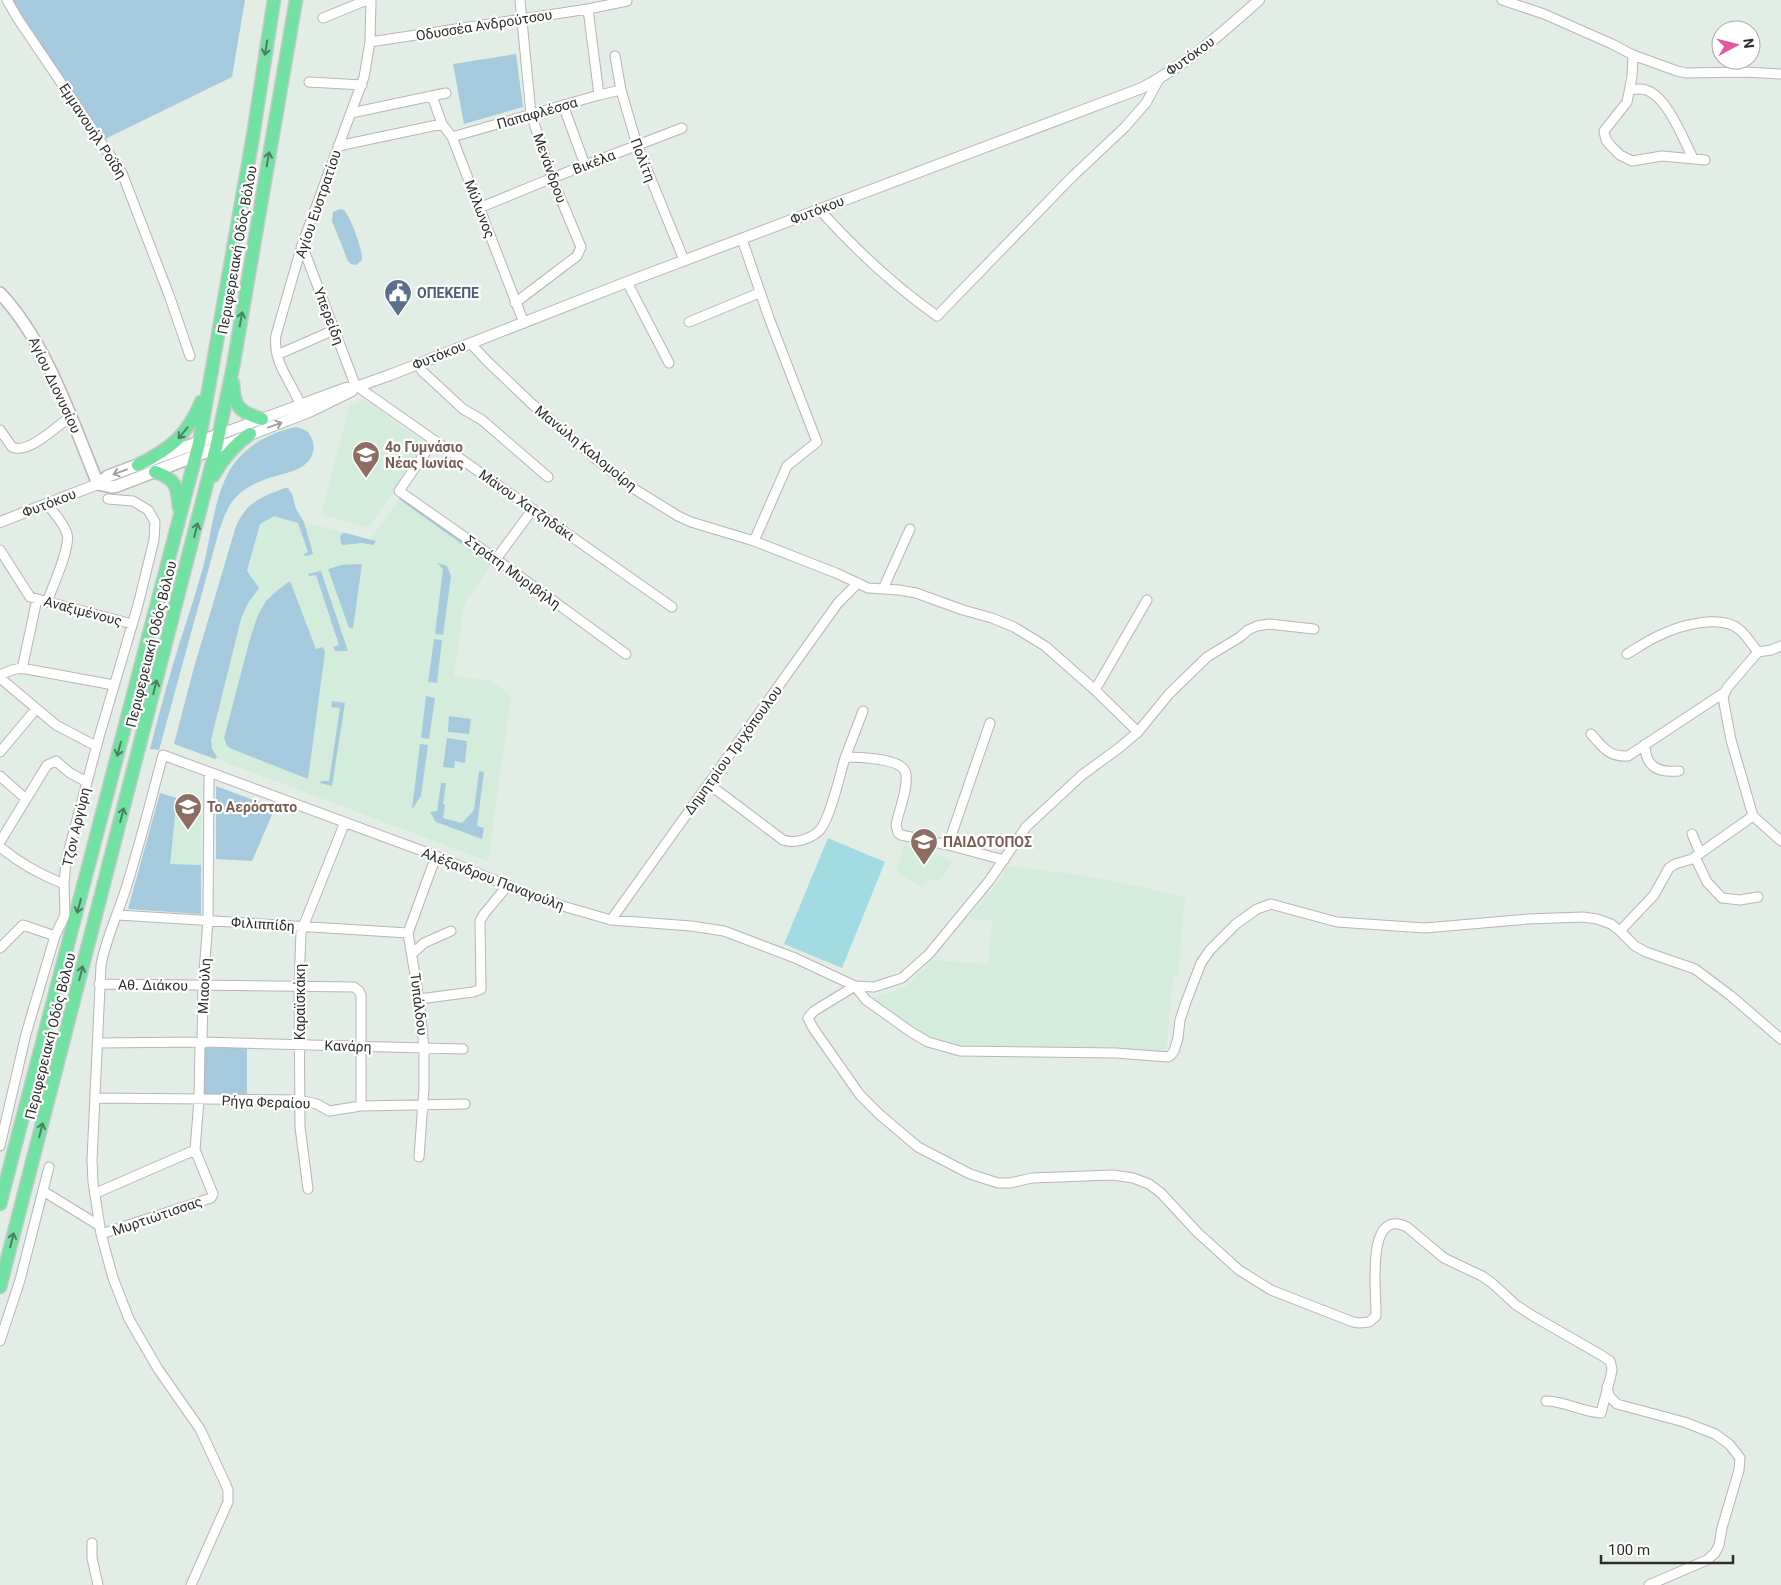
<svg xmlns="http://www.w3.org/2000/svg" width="1781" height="1585" viewBox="0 0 1781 1585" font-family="Roboto,sans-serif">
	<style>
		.education { fill: #d4ecdc }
		.green { fill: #a5cadd }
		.pitch { fill: #a2dce2 }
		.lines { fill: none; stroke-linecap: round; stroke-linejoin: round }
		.minor-casing { stroke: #bcb2b7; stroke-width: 11 }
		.tertiary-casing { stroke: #bcb2b7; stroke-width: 12 }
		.secondary-casing { stroke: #bcb2b7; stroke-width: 14 }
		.primary-casing { stroke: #c8c8c8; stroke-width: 15 }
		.minor { stroke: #fff; stroke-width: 9 }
		.tertiary { stroke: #fff; stroke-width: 10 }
		.secondary { stroke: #fff; stroke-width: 11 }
		.primary { stroke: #72e2a3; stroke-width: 12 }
		.oneway { stroke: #4c7e62 }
		.oneway2 { stroke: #a0a0a0 }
		.labels { text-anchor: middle; stroke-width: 4.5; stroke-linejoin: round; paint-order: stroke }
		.street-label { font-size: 14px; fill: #2d2d2d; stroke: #fff }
		.service-label { font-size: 14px; font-weight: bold; fill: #4e5e75; stroke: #fff; text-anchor: start }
		.education-label { font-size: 14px; font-weight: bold; fill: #785e54; stroke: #fff; text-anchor: start }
	</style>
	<rect width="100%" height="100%" fill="#e2ede5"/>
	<!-- education -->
	<path class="education" d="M365 400 426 444 368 528 321 514 350 405Z
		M399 499 491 565 464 604 454 676 491 681 511 695 488 861 198 752 261 511 371 539Z
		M177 798 201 799V865L170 864Z
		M904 845 954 861 938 882 932 879 922 887 896 872Z
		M1006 866 1080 875 1148 888 1185 898 1178 976H1173L1166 1052 962 1049 926 1039 897 1020 872 998 909 985 931 960 988 964 992 920 971 919 970 916 1000 880Z"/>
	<!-- green -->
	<path class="green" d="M9 0H245L232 77 103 140Z
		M516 54 523 107 464 124 453 64Z
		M340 209C344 210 344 209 346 213 352 221 363 251 362 260L356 265 351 264 348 261 332 221 333 212Z
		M297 427 307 431C312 437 315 444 313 452 308 472 282 473 266 479 256 483 247 487 239 494 228 504 224 517 219 531L159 750 150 749C157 722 164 695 172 668 181 636 193 604 202 571 212 536 213 495 233 465 247 445 273 431 297 427Z
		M285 488H288L292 494 296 509 304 522 313 554 307 556 303 555 308 552 298 523 274 516 260 524 247 571 259 588 248 603 241 619 211 740 212 749 217 757 215 759 174 744 193 671 236 526C247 502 261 497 285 488Z
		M401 496 493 562 491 565 399 499Z
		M343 533H345L376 541 373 545 362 543 343 545 341 543 340 536Z
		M437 563 447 566 451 576 443 635 435 634 443 569Z
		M362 564 353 628H349L328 569 342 565Z
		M321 571 348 651H335L333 647 339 645 316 575 309 576 308 574Z
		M290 581 316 649 323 647 325 652 308 779 232 749 227 746 224 738 250 639 258 615 266 601 279 589Z
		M434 639 442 640 437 683 428 682Z
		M426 696 435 698 429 739 421 738Z
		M332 701 345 703 332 786 320 783 321 781H329L340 708 331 707Z
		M449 716 471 719 469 734 448 732Z
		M447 738 467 741 465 763 455 761 454 768 443 767Z
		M420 744 428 745 421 796 412 809Z
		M479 771 484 772 477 826 484 828 482 839 436 822 430 812 437 811 441 783H446L443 804 445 805 443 818 462 823 474 810Z
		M216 786 275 808 252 861 216 859Z
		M160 793 177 798 170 864 201 865V914L128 909Z
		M203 1048H247V1098H202Z"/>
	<!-- pitch -->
	<path class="pitch" d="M828 838 885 862 842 968 784 944Z"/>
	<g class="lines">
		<defs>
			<path id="minor" d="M7 0 18 19 122 173 169 295 190 356
				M1502 0 1544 14 1612 44 1633 55 1677 71 1686 73 1745 72 1781 74
				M588 9 599 95
				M323 18 367 0
				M370 42 588 9 627 1
				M1633 55 1632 77 1627 102 1604 131 1606 140 1611 146 1620 155 1632 161 1662 156 1705 160
				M615 56 621 90 637 145 684 260
				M309 82 362 85
				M1630 90C1635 89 1641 88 1646 90 1667 96 1683 139 1693 158
				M432 96 442 124 452 137 524 323
				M563 105 585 165
				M351 113 446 93
				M452 137 599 95 621 90
				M338 146 442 124
				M479 208 552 178 682 128
				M819 209C853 247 896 287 937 316L1072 177 1125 127 1146 103 1159 79
				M742 239 769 318 817 442 787 466 754 541
				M302 245 356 387
				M627 282 669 363
				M515 303 577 256 581 247 552 178 531 114 520 0
				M689 322 759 293
				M470 343 487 361 532 404 602 464 636 490 678 516 691 522 754 541 836 573 868 588 899 590 916 593 963 610 992 618 1014 627 1045 646 1095 690 1138 732
				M277 355 334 330
				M418 364 422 371 463 409 482 420 548 477
				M358 387 672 607
				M300 404C291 381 272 362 276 335L302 245 364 77 370 42 371 0
				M0 430 12 447C28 455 57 426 70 417
				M434 440 399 491 496 559 626 654
				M47 504C54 513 64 523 67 534 71 547 52 588 47 602
				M0 550 30 597 132 624
				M496 559 533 509
				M883 589 910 529
				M1781 646 1771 650 1758 652 1727 688 1723 697 1724 703 1731 740 1753 816 1781 841
				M1627 654C1637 648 1647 641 1658 636 1678 626 1721 613 1740 630 1747 636 1752 645 1758 652
				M22 669 37 599
				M0 675 12 670 21 668 114 685
				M0 678 56 725 96 746
				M1095 690 1147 600
				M1591 734C1603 747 1608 757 1628 756L1725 692
				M1645 744C1645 767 1658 773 1679 771
				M0 752 36 709
				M846 757C860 758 905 757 906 775 908 789 899 810 896 825L898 833 901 835 948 845 1004 860
				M0 776 26 799
				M707 786 718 791 783 840C795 844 810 839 819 831 830 820 840 774 845 758 851 742 857 727 863 711
				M1692 834 1700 853
				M0 842 47 765 56 761 70 773 87 782
				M948 845 990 723
				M0 847C19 863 41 875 64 884
				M1695 857 1707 882 1722 898 1740 900 1758 897
				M118 915 408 933
				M611 920 838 603 858 583
				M1620 931 1654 895 1669 868 1675 864 1692 859 1753 816
				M0 948 23 925 55 936
				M412 954 424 943 451 931
				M99 984 354 987 359 991 361 995V1106
				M419 999 473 992 481 989 480 921 484 914 508 885
				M98 1043 202 1042 463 1049
				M95 1098 299 1100 317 1104 329 1111 361 1106 465 1104
				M0 1146 26 1034 55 936 65 915 64 884 66 861 99 737 138 605 154 540 155 522 148 510 133 501 108 499
				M419 1157 424 1088V1048L419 999 408 933 436 856
				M308 1189 300 1127 299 986 301 932 345 822
				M43 1191 100 1226
				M96 1193 195 1150
				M101 1234 211 1198 213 1194 195 1150 199 1100 200 1048 202 1042 203 986 208 920 209 772
				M0 1341 20 1280 49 1167
				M1607 1387 1609 1396 1617 1404 1684 1422 1715 1434 1729 1444 1740 1458 1739 1470 1722 1528 1719 1545 1715 1553 1707 1560 1649 1585
				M1546 1401C1565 1401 1582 1412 1601 1413L1611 1375 1612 1369 1610 1361 1601 1355 1533 1316 1516 1305 1492 1283 1482 1276 1444 1258 1407 1227C1364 1206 1377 1296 1376 1316L1369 1322 1359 1323 1353 1322 1271 1290 1239 1270 1197 1232 1161 1193 1149 1184 1133 1178 1113 1175 1032 1178 1010 1183H998L970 1174 918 1147 879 1114 860 1095 813 1028 808 1018 814 1011 855 986 866 1000 911 1032 928 1042 960 1051 1116 1053 1168 1057 1171 1055 1174 1051 1178 1038 1180 1020 1186 1002 1201 963 1210 950 1236 924 1257 909 1271 904 1337 922 1425 928 1528 919 1583 917 1597 919 1611 924 1620 931 1635 946 1646 952 1695 969 1731 996 1781 1039
				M92 1543V1558L98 1585
				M191 1585 228 1502V1490L226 1485 200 1429 158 1369 129 1319 113 1278 101 1234 93 1182 92 1160 101 965C106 938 118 914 126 888 140 844 151 799 163 755L436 856 535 897 566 907 611 920 691 926 724 931 795 958 855 986 874 987 902 978 929 954 989 881 1026 827 1082 775 1119 748 1138 732 1169 694 1207 657 1240 637 1248 630 1257 626 1269 624 1314 629"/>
			<path id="tertiary" d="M218 435 346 388 356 387 390 375 627 282 1142 88C1187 64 1221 34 1259 0
				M216 448 309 412 352 391
				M0 522 98 484"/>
			<path id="secondary" d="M0 293C47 343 72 421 98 484
				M98 484 108 476 218 435
				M98 484 111 487 117 486 216 448"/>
			<path id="primary" d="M233 383C234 407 239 412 262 419
				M138 465C170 449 187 436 201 402
				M155 472C176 479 177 486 179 507
				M213 476C223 458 234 445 250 434
				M0 1204 199 443 253 136 274 0
				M0 1287 216 448 233 367 296 0"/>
		</defs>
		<!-- minor casing -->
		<use href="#minor" class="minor-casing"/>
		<!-- tertiary casing -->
		<use href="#tertiary" class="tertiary-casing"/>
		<!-- secondary casing -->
		<use href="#secondary" class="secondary-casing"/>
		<!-- primary casing -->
		<use href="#primary" class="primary-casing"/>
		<!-- minor -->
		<use href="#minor" class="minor"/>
		<!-- tertiary -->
		<use href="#tertiary" class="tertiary"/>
		<!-- secondary -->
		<use href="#secondary" class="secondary"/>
		<!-- primary -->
		<use href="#primary" class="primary"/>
	</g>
	<!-- one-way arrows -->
	<defs><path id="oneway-shaft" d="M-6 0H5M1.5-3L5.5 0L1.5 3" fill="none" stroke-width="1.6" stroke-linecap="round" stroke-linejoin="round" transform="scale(1.25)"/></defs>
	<g class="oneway">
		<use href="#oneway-shaft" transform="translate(266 48) rotate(99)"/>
		<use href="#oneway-shaft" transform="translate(268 159) rotate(-80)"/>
		<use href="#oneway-shaft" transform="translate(241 319) rotate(-80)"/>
		<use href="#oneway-shaft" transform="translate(183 433) rotate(129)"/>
		<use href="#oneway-shaft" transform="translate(196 530) rotate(-76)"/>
		<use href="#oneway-shaft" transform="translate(155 687) rotate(-76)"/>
		<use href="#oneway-shaft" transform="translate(119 749) rotate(105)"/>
		<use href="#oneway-shaft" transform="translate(122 815) rotate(-76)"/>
		<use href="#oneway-shaft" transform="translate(79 906) rotate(105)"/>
		<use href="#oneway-shaft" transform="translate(81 973) rotate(-76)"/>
		<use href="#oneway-shaft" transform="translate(41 1130) rotate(-76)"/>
		<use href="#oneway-shaft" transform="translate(12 1240) rotate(-76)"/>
	</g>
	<g class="oneway2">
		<use href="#oneway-shaft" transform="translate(275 425) rotate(-20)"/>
		<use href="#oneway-shaft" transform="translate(120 472) rotate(160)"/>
	</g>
	<!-- icons -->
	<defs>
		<symbol id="civic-pin" viewBox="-11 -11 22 30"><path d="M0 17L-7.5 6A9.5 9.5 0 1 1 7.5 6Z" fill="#5c6f8a" stroke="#fff"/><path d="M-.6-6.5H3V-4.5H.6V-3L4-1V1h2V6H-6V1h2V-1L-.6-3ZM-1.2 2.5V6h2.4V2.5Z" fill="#fff"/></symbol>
		<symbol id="school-pin" viewBox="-11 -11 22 30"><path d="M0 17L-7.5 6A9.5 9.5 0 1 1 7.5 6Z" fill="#8d6e63" stroke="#fff"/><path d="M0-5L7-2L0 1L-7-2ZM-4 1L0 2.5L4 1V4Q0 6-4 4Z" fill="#fff"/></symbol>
	</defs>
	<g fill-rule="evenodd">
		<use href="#civic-pin" x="382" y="277" width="32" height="43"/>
		<use href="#school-pin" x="350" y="439" width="32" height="43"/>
		<use href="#school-pin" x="172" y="791" width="32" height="43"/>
		<use href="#school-pin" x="908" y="826" width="32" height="43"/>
	</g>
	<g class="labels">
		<!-- street labels -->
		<g class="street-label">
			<text transform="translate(484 25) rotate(-9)" y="5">Οδυσσέα Ανδρούτσου</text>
			<text transform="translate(1190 56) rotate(-36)" y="5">Φυτόκου</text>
			<text transform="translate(537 113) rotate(-16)" y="5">Παπαφλέσσα</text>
			<text transform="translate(93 131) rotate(57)" y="5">Εμμανουήλ Ροΐδη</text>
			<text transform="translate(643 160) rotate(69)" y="5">Πολίτη</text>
			<text transform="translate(594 162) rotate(-21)" y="5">Βικέλα</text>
			<text transform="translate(550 168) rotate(70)" y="5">Μενάνδρου</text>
			<text transform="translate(318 204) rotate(-71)" y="5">Αγίου Ευστρατίου</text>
			<text transform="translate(480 209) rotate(69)" y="5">Μύλωνος</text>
			<text transform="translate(817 210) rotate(-21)" y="5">Φυτόκου</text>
			<text transform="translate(237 250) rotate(-80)" y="5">Περιφερειακή Οδός Βόλου</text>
			<text transform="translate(329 316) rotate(69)" y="5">Υπερείδη</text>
			<text transform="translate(439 355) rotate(-22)" y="5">Φυτόκου</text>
			<text transform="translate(55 385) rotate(65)" y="5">Αγίου Διονυσίου</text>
			<text transform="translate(586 448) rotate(39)" y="5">Μανώλη Καλομοίρη</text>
			<text transform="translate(49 503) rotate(-21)" y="5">Φυτόκου</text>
			<text transform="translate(527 505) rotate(35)" y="5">Μάνου Χατζηδάκι</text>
			<text transform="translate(513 572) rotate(36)" y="5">Στράτη Μυριβήλη</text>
			<text transform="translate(83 611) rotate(15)" y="5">Αναξιμένους</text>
			<text transform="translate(151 644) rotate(-76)" y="5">Περιφερειακή Οδός Βόλου</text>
			<text transform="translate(733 750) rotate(-54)" y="5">Δημητρίου Τριχόπουλου</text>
			<text transform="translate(76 827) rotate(-77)" y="5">Τζον Αργύρη</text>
			<text transform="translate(493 879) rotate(21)" y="5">Αλέξανδρου Παναγούλη</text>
			<text transform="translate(263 924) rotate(4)" y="5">Φιλιππίδη</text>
			<text transform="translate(153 985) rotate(1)" y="5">Αθ. Διάκου</text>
			<text transform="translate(204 986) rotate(-87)" y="5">Μιαούλη</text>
			<text transform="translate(300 1002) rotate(-90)" y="5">Καραϊσκάκη</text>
			<text transform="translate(419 1004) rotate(83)" y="5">Τυπάλδου</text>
			<text transform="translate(50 1036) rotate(-76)" y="5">Περιφερειακή Οδός Βόλου</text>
			<text transform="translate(348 1046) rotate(2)" y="5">Κανάρη</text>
			<text transform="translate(266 1102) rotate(2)" y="5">Ρήγα Φεραίου</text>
			<text transform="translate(157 1216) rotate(-19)" y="5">Μυρτιώτισσας</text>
		</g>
		<!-- service labels -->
		<g class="service-label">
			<text x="417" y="298">ΟΠΕΚΕΠΕ</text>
		</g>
		<!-- education labels -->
		<g class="education-label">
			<text x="385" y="452">4ο Γυμνάσιο<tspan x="385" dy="16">Νέας Ιωνίας</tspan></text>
			<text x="207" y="812">Το Αερόστατο</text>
			<text x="943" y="847">ΠΑΙΔΟΤΟΠΟΣ</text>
		</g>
	</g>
	<!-- north arrow -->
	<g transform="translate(1736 45) rotate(83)"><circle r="24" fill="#ffffff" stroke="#ababab"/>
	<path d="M0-4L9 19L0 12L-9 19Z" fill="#e6569f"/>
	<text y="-8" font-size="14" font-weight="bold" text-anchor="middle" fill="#2d2d2d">N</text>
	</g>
	<!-- scale -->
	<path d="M1601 1555v8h132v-8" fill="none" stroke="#2d2d2d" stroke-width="2.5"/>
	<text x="1608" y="1555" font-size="15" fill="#2d2d2d" stroke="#ffffff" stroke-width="4" paint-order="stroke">100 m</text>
</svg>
